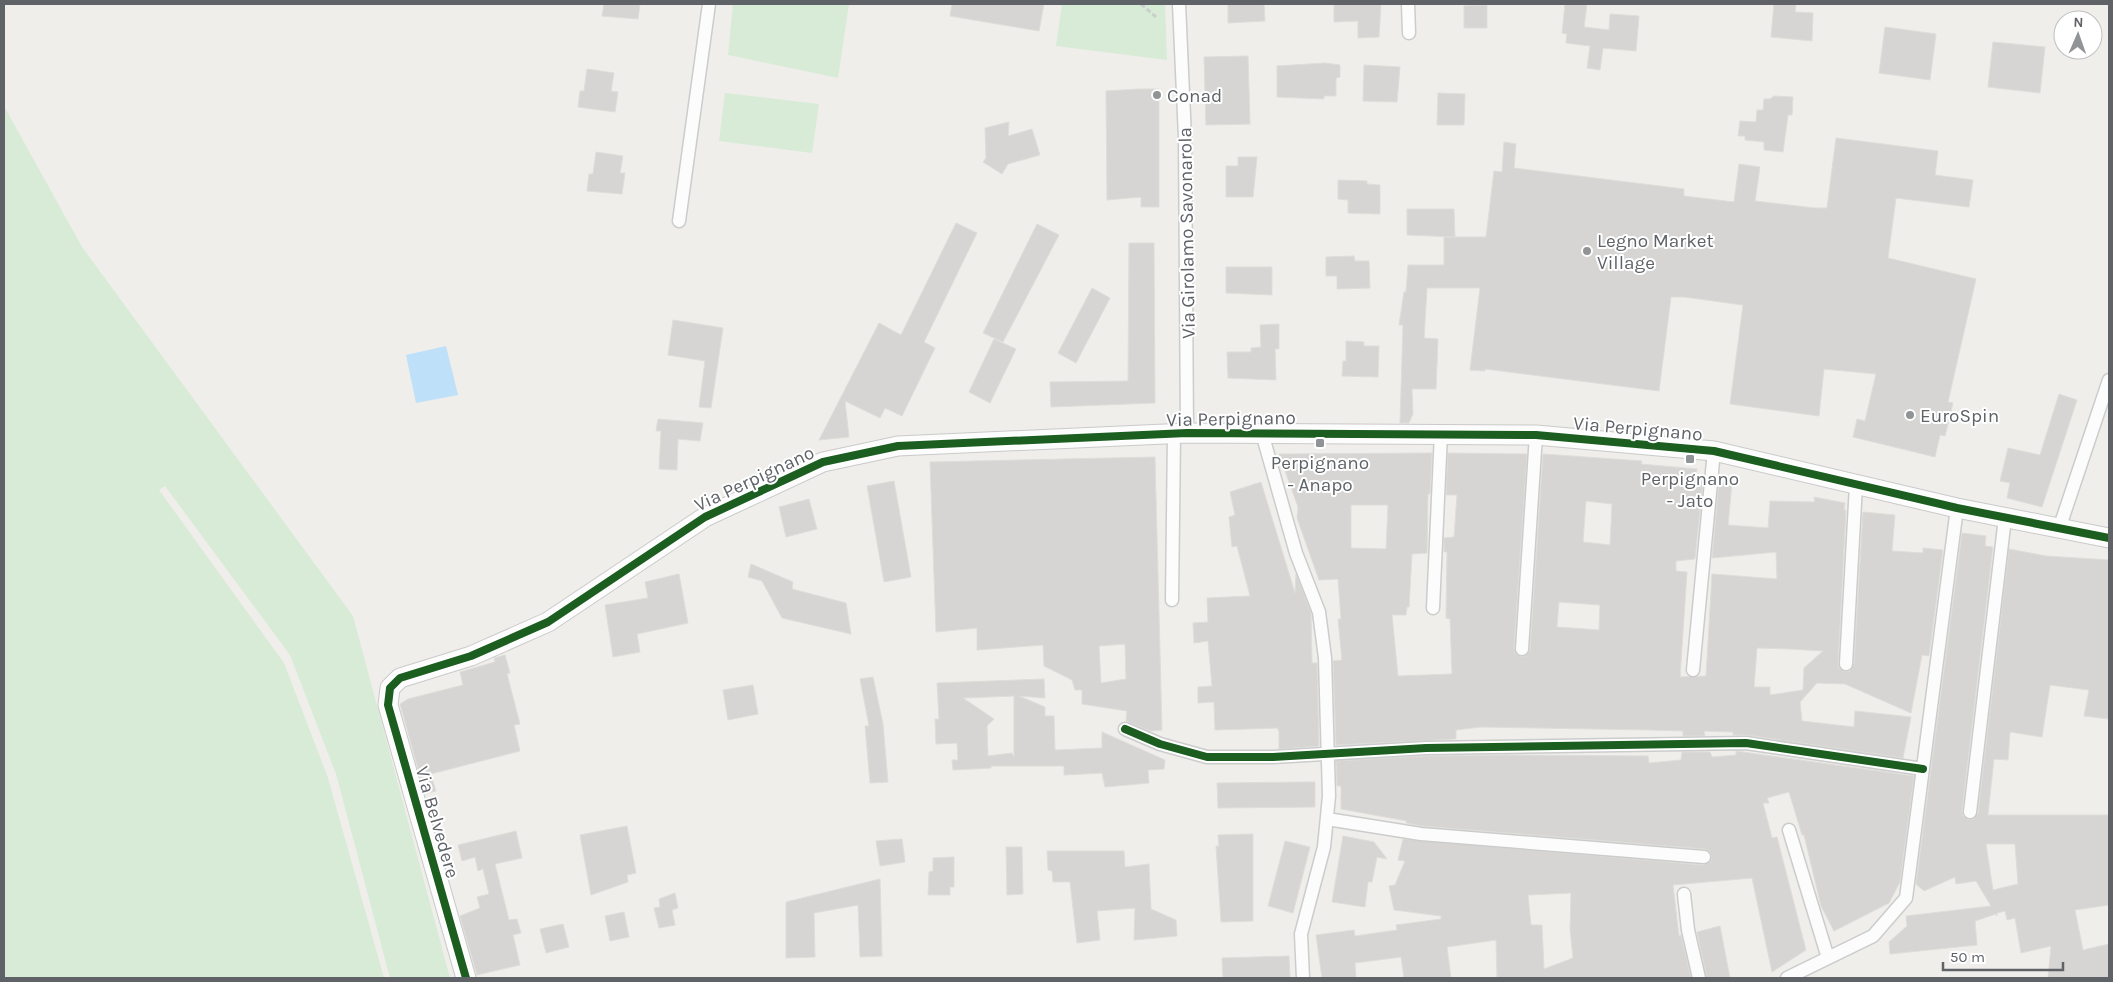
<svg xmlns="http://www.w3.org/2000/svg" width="2113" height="982" viewBox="0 0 2113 982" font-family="Karla,sans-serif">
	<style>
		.green { fill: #d8ebd6 }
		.water { fill: #bfe0f9 }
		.building { fill: #d6d5d3; stroke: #deddd9; fill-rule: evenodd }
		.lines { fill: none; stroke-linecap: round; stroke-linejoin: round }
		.street-casing { stroke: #cbcccc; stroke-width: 15 }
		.secondary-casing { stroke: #cacacb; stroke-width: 21 }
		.path { stroke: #cacfcc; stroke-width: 3; stroke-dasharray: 5 2.5; stroke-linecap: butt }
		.street { stroke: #fdfcfc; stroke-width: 12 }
		.secondary { stroke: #fdfcfc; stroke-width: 19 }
		.cycleway-casing { stroke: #fff; stroke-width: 11 }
		.cycleway { stroke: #1b5e20; stroke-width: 8 }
		.poi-dot { fill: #919496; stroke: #fff; stroke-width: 2 }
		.labels { text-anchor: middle; stroke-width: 4; stroke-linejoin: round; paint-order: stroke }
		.poi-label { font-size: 19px; fill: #5f6368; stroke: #fff; text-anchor: start }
		.street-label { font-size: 19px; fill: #5f6368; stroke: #fff }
	</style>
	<rect width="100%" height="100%" fill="#efeeea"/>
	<!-- green -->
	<path class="green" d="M733 4H849L838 78 728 55Z
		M1062 4H1165L1167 60 1056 46Z
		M725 93 819 104 812 153 719 141Z
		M4 106 82 247 353 616 450 978H390L336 774 290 655 165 486 159 490 284 663 328 778 384 978H4Z"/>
	<!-- water -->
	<path class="water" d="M446 346 458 395 416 403 406 355Z"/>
	<!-- building -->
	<path class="building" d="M604 4H640L638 19 602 16Z
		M952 4H1044L1039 31 950 16Z
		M1228 4H1264L1265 21 1228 23Z
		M1334 4H1381L1379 37 1358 38V21L1334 22Z
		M1565 4H1587L1584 27 1609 30 1610 14 1639 16 1636 51 1603 48 1600 70 1587 68 1590 46 1566 43 1567 34 1562 33Z
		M1774 4H1796L1795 12 1813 13 1812 41 1771 37Z
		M1487 5V28H1464V6Z
		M1885 27 1936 34 1930 80 1879 73Z
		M1993 42 2045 47 2040 93 1988 87Z
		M1248 56 1250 124 1206 125 1204 57Z
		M1325 63 1340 65V77L1336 78V96H1324V99L1277 97V66Z
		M1364 65 1400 67 1397 102 1363 101Z
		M587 69 614 73 611 91 618 92 615 112 578 107 580 91H584Z
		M1138 89H1159V207H1141V197L1107 200 1106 91Z
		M1438 93 1465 94 1464 125H1437Z
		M1774 96 1793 97 1792 115H1788L1783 152 1764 150V142L1745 140V136H1738L1740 121 1756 122 1757 110H1763L1764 99H1770Z
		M1009 122 1008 136 1032 129 1040 155 1008 164 1002 174 983 162 986 158 985 128Z
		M1836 138 1938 151 1935 175 1973 180 1969 207 1896 198 1888 258 1976 279 1948 402 1953 403 1948 424 1945 436 1940 435 1935 457 1853 437 1857 419 1865 421 1876 374 1824 369 1819 416 1730 404 1743 305 1684 297H1671L1659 391 1485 369V371L1470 370 1480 288H1427L1424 338 1438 339 1436 389H1412L1413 414 1409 423H1400L1403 325H1399L1404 292H1406L1408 265H1444V237H1486L1494 171 1502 172 1504 142 1516 144 1514 168 1684 189V196L1734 202 1739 164 1760 167 1755 201 1815 208H1827Z
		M596 152 623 156 620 173H625L622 194 587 191 589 174H593Z
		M1238 157H1257L1253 197H1226V166H1238Z
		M1338 180 1367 181V184L1380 185V214L1348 213V200L1338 199Z
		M1407 209H1454L1455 237 1407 235Z
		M956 223 977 233 924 342 935 348 902 416 885 408 880 418 845 401 849 437 819 440 879 323 901 335Z
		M1037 224 1059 235 1003 342 983 333Z
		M1129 243H1154L1155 403 1051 407 1050 382 1128 381Z
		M1354 256 1355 261H1369L1370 288 1337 289V276H1326V257Z
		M1226 267H1272V295L1226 293Z
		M1092 288 1110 298 1076 363 1058 353Z
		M673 320 723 328 711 408 699 407 705 361 668 355Z
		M1279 324V349H1275L1276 380 1228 378 1227 352H1251V348L1261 347 1260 325Z
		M994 339 1016 349 990 403 969 392Z
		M1346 341 1364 342V346H1379L1378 377 1342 376 1343 361H1346Z
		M2059 394 2077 400 2042 507 2007 498 2010 483 2000 481 2008 448 2040 455Z
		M658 419 703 423 700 441 678 439 677 470 659 469 661 431H656Z
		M1432 453 1430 494H1428L1427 553 1412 554 1409 607H1407L1406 615H1392L1398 676 1452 674 1450 619 1446 618 1447 552H1444V538L1454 537 1457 495H1446L1448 453 1527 454 1514 648 1515 653 1521 657 1526 656 1530 650 1543 454 1642 461 1641 464 1697 469 1696 480 1703 481 1695 559 1676 561V571L1687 572 1680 677 1706 676 1712 574 1777 579 1776 552 1712 558 1719 482 1732 483 1728 525 1768 528 1770 501 1815 502 1814 497 1845 503 1844 510H1846L1838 664 1839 668 1845 672 1850 671 1854 664 1863 512 1895 515 1892 551 1923 553V548L1943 550 1929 656 1922 655 1911 713 1845 684 1817 683 1800 702 1802 721 1854 727 1855 711 1911 717 1903 758 1747 735H1733V732L1704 731 1705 736H1683V731L1649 730 1480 727 1456 730V739L1336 745 1333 661 1342 660 1338 619H1341L1338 579 1319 580 1297 518 1298 507 1279 454ZM1586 501 1612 504 1610 545 1583 542ZM1351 505H1388L1386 549 1351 548ZM1559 602 1600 605 1599 630 1557 627ZM1757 648 1789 649 1823 651 1804 668 1803 690 1770 695V687H1754Z
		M1155 457 1162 730 1150 731 1126 721 1127 711 1082 704V690H1075L1072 680 1044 666 1043 645 977 650V628L936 632 930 462ZM1125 644 1126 679 1101 683 1099 646Z
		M894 481 911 577 884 582 867 486Z
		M1261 482 1295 593 1296 574 1311 613 1312 663H1317L1319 746 1279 749V731L1277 728 1215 730 1214 702 1198 703V687L1212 686 1208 641 1194 643 1193 623 1208 622 1207 598 1250 596 1237 546 1232 547 1229 517 1235 515 1230 492Z
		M809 499 817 529 786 537 779 507Z
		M1962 533 1986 536 1985 546 1993 547 1962 811 1963 816 1969 820 1974 819 1978 813 2009 549 2046 556 2109 560V719L2084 716 2089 690 2050 685 2042 737 2010 732 2008 760 1994 759 1988 815H2109V905L2075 910 2083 950 2109 944V978H2048L2051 946 2021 953 2015 918 2007 920 2005 911 1997 913V916L1996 914 1975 921 1977 945 1890 954 1889 942 1907 926 1906 916 1991 906 1976 881 1956 884 1955 877 1924 891 1916 884ZM1986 844H2015L2018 884 1993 890Z
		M751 564 793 582 792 589 846 603 851 634 782 618 762 581 748 577Z
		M679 574 688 623 637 634 640 652 613 657 605 605 648 598 645 582Z
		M505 655 510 673 507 674 520 724 514 725 520 751 431 774 436 791 425 794 400 704 408 699 463 685 460 672 495 662 494 658Z
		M873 677 883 724 888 782 870 783 865 726H869L860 679Z
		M1044 679 1045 698 1019 696 1045 707V716H1054L1055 750 1102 748V732L1165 760 1164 769 1148 770 1149 783 1105 787 1102 773 1064 775V766H991V768L953 770 952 760H958L957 743 936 744 935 719H939L937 683ZM1014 696V757L1012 753 988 756 987 726 994 719 963 698Z
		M753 685 758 714 728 720 723 690Z
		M1736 751 1914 776 1900 882 1889 903 1834 931 1821 906 1804 835H1802L1789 792 1767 798 1769 803H1763L1772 838 1777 837 1806 950 1772 972 1752 878 1673 885 1679 936 1681 935 1691 978H1497L1496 940 1447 947 1451 978H1404L1401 957 1355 963 1356 978H1322L1316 935 1354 930 1355 936 1397 930 1396 925 1441 919V916L1394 910 1389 886 1395 885 1405 861 1398 860 1403 839 1703 865 1710 862 1712 857 1709 851 1705 849 1422 826 1406 823 1407 821 1341 809V786H1337L1336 761 1426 756 1508 755 1648 756 1649 763 1681 760 1682 752H1710L1712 757 1736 755ZM1571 893 1570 929 1573 958 1544 969 1542 925H1531L1528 895Z
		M1304 782H1315V807L1218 808 1217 783Z
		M627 826 636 873 627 875 628 882 591 895 580 835Z
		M516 831 522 858 495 864 509 920 517 919 521 933 513 935 520 965 477 975 460 916 480 908 477 897 489 894 483 869 478 871 475 857 462 861 458 845Z
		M1253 834V921L1221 922 1216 846H1219L1218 835Z
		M1343 836 1374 842 1387 859 1377 857 1372 882H1368L1365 907 1332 902Z
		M902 839 905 862 880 866 876 841Z
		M1285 841 1310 847 1293 913 1268 906Z
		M1006 847H1022L1023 894 1007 895Z
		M1047 851H1124L1125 867 1149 864 1151 909 1176 920 1177 936 1134 940 1135 908 1097 911 1100 940 1077 943 1070 882H1053L1052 871 1048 870Z
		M954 857V887H950V895H928L929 872 933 871V858Z
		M880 879 882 956 860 957 858 905 814 913 815 957 786 958V902Z
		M675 893 678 908 672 910 675 925 659 928 654 908 660 907 659 899Z
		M624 912 629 937 610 941 605 916Z
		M563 924 569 947 546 953 540 929Z
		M1720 926 1730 978H1707L1697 932Z
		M1289 956 1290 978H1223L1222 958Z"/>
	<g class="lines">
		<defs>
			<path id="street" d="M1179 4 1185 138 1187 433
				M1408 4 1409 33
				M679 221 709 4
				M1262 433 1296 553 1319 612 1325 658 1329 796 1324 847 1301 934 1303 978
				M2059 529 2109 380
				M1172 600 1174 434
				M1433 608 1441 433
				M1522 649 1536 435
				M1846 664 1856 485
				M1693 670 1714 451
				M1125 729 1160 744 1207 757H1273L1426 748 1746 743 1923 769
				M1970 812 2005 518
				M1327 819 1421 834 1704 857
				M1789 830 1828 958
				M1684 894 1688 930 1699 978
				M1787 978 1873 936 1906 898 1957 508"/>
			<path id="secondary" d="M466 978 388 705 390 688 400 678 471 656 548 622 705 517 823 462 898 446 1187 433 1536 435 1714 451 1957 508 2109 538"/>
		</defs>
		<!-- street casing -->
		<use href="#street" class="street-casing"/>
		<!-- secondary casing -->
		<use href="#secondary" class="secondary-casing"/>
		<!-- path -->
		<path class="path" d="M1141 4 1156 17"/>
		<!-- street -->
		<use href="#street" class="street"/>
		<!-- secondary -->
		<use href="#secondary" class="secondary"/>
		<defs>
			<path id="cycleway" d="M1125 729 1160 744 1207 757H1273L1426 748 1746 743 1923 769
				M466 978 388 705 390 688 400 678 471 656 548 622 705 517 823 462 898 446 1187 433 1536 435 1714 451 1957 508 2109 538"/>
		</defs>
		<!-- cycleway casing -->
		<use href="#cycleway" class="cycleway-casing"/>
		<!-- cycleway -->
		<use href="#cycleway" class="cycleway"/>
	</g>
	<!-- markers -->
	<g class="poi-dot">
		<circle cx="1157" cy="95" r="5"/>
		<circle cx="1587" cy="251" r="5"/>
		<circle cx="1910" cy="415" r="5"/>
		<rect x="1315" y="438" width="10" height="10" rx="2.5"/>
		<rect x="1685" y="454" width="10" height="10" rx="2.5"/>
	</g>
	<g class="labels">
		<!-- poi labels -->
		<g class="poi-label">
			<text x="1167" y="102">Conad</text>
			<text x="1597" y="247">Legno Market<tspan x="1597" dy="22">Village</tspan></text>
			<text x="1920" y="422">EuroSpin</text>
			<text x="1320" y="469" text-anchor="middle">Perpignano<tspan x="1320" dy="22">- Anapo</tspan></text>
			<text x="1690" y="485" text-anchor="middle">Perpignano<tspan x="1690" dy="22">- Jato</tspan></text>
		</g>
		<!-- street labels -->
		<g class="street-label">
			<text transform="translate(1186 233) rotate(-91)" y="7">Via Girolamo Savonarola</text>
			<text transform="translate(1231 418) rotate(-1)" y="7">Via Perpignano</text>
			<text transform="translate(1638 428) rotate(5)" y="7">Via Perpignano</text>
			<text transform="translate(754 478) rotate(-25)" y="7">Via Perpignano</text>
			<text transform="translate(438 822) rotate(74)" y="7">Via Belvedere</text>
		</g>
	</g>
	<!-- border -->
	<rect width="2113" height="982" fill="none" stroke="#5f6368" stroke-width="10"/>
	<!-- north arrow -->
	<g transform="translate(2078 35) rotate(2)"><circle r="24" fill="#ffffff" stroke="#bfc1c3"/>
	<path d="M0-4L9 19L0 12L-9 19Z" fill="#919496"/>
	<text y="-8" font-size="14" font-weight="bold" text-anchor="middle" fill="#5f6368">N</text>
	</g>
	<!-- scale -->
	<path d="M1943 962v8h120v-8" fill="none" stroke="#5f6368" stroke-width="2.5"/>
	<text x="1950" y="962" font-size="15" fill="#5f6368" stroke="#ffffff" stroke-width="4" paint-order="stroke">50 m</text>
</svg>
